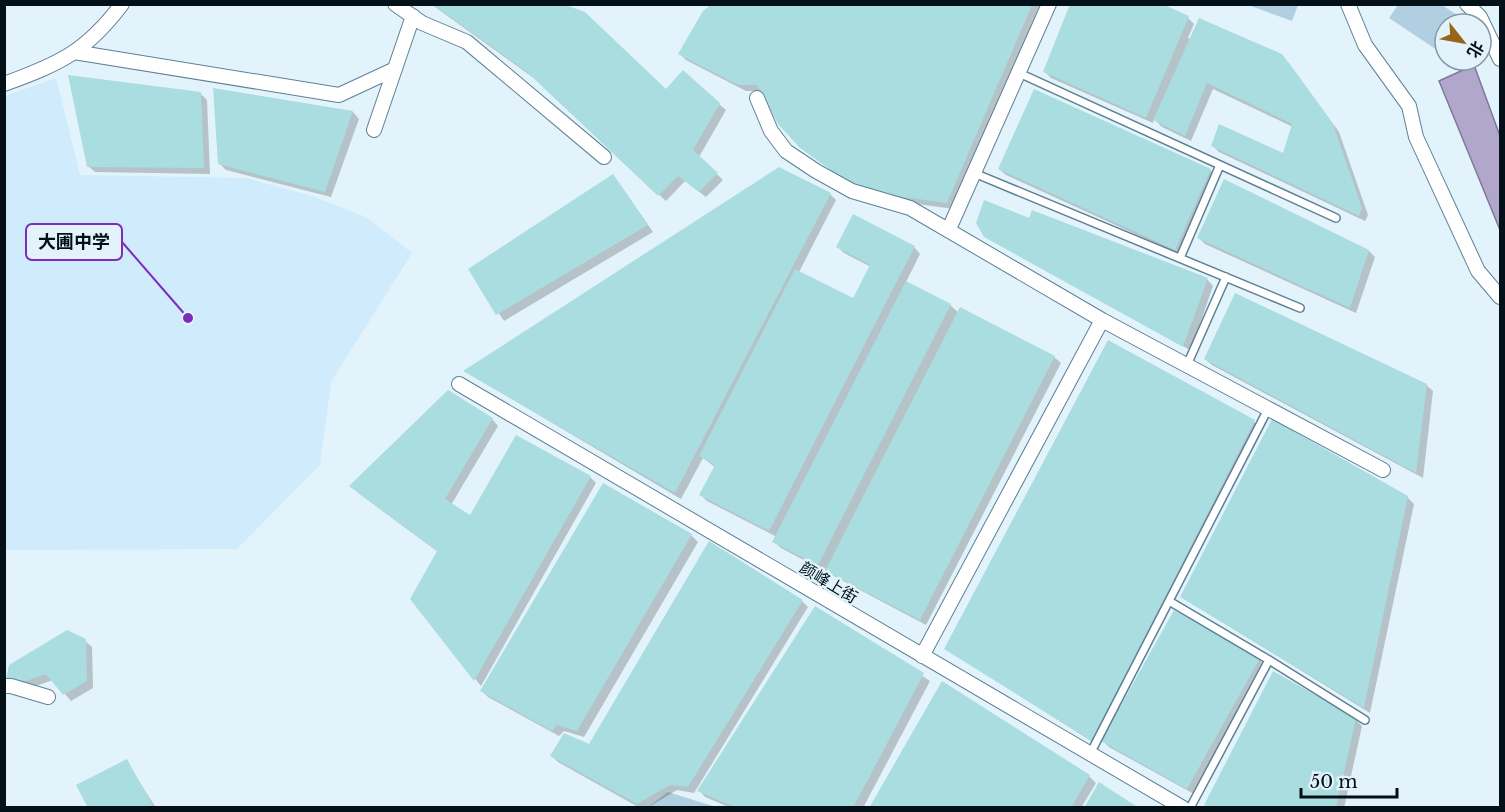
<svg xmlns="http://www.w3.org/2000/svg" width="1505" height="812" viewBox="0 0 1505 812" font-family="'Libre Baskerville','Noto Sans SC',serif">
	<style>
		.built { fill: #d0ebfb }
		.green { fill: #b0d0e2 }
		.water { fill: #b1a7cc; stroke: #7d7a96; stroke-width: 1.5 }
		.shadow { fill: #0003 }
		.building { fill: #aadde0 }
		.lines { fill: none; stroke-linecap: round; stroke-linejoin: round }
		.service-casing { stroke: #5d8194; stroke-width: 10 }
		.minor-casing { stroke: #5d8194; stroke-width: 16 }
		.service { stroke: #fff; stroke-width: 7 }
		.minor { stroke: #fff; stroke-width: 14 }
		.labels { text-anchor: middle; stroke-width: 5; stroke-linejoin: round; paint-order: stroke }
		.street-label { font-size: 16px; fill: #031017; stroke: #e3f3fb }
		.leader { fill: none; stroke: #7b2cbf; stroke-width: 2 }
		.callout-dot { fill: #7b2cbf; stroke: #e3f3fb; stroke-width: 2 }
		.callout { fill: #e3f3fb; stroke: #7b2cbf; stroke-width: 2 }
		.callout-label { font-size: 18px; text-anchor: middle; font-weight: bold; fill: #031017 }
	</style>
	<rect width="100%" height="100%" fill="#e3f3fb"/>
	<!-- built -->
	<path class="built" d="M56 78 80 175 246 178 312 196 366 217 412 253 331 382 320 465 237 549 5 550V96Z"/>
	<!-- green -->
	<path class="green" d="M1248 5 1298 4V5L1292 21Z
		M1442 5 1466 21 1463 24H1445L1443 54 1389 18 1398 5Z
		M668 792 716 807H648Z"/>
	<!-- water -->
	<path class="water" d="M1474 65 1500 136V230L1439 81Z"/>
	<!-- shadow -->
	<path class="shadow" d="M431 4H558L667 91 719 104 726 110 699 157 723 180 706 197 685 181 666 201 535 79Z
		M712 4H1040L954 209 910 203 858 189 802 147 762 91H746L686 60 680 54 704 12Z
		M1188 18 1194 24 1188 38 1288 62 1339 132 1368 215 1365 221 1219 152 1213 146 1284 155 1293 127 1213 89 1191 141 1162 127 1154 119 1153 123 1051 78 1045 72Z
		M215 90 353 112 359 119 331 197 226 170 219 163Z
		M200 93 207 100 210 174 95 172 88 166Z
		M999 169 1210 170 1217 177 1181 255 1006 175Z
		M619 183 653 232 504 321 470 270Z
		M830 194 836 200 799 272 854 300 871 267 844 253 838 247H914L920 254 906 282 950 305 959 313 1054 357 1061 363 926 625 781 548 774 542 777 537 707 501 701 495 715 467 703 458 681 499 466 372Z
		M1030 220 1207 279 1213 286 1190 353V350L985 237Z
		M1199 238 1369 251 1375 257 1356 313 1205 244Z
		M1109 342 1254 422 1261 428 1118 708 1259 659 1265 666 1194 794 1109 747 1102 740 1099 746 946 649Z
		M1205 359 1426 385 1433 391 1423 478 1212 365Z
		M492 419 498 426 451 505 470 517 590 477 596 483 481 686 412 599 438 552 357 492Z
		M603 485 691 535 698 542 584 737 564 731 559 736 488 697 481 690Z
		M1407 497 1414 504 1370 713 1181 597Z
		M802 601 808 607 694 793 677 790 647 808H640L558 762 552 756 590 746Z
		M816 608 930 681 863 808H731L705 797 699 790Z
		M85 641 92 647 93 688 71 701 53 680 33 687 13 685 7 678Z
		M942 683 1089 776 1096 783 1081 808H871Z
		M1355 719 1362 726 1344 808H1209Z
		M126 761 156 808H90Z"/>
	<!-- building -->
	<path class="building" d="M432 4H563L585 12 666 89 683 70 720 103 693 150 718 173 699 192 678 176 658 196 527 72Z
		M1070 4H1162L1189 16 1146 118 1043 72Z
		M710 5H1032L947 203 903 197 850 184 800 148 778 124 757 85H738L678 54 703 11Z
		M1199 18 1282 54 1333 124 1362 208 1359 216 1211 146 1219 124 1283 153 1292 124 1207 83 1185 136 1153 120Z
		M68 75 201 92 204 168 87 167Z
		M213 88 353 111 325 192 218 164Z
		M1034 89 1211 169 1175 250 998 169Z
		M779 167 831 193 675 493 463 371Z
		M613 174 648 225 496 315 468 269Z
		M1224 179 1369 250 1350 308 1197 238Z
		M984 200 1029 218 1032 210 1208 278 1183 347 984 237 976 223Z
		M853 214 915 246 769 531 699 495 715 465 699 456 795 269 853 298 870 265 836 247Z
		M906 281 951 304 818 565 772 542Z
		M1235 293 1427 384 1416 473 1204 359Z
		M960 307 1055 356 920 620 825 571Z
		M1108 340 1255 420 1092 741 944 649Z
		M448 390 493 418 445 499 470 515 516 435 591 476 474 681 410 599 437 551 349 486Z
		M1272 419 1408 496 1364 708 1180 597Z
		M603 483 692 534 577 731 557 725 552 731 480 691Z
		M709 541 803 600 688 787 670 785 637 804 550 756 564 733 589 744Z
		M815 606 924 673 853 808H737L697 791Z
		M1174 610 1260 658 1187 789 1101 741Z
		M67 630 86 639 87 681 63 695 46 674 26 681 6 679 9 665Z
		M1273 671 1356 718 1336 808H1209L1204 805Z
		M942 681 1090 775 1071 808H869Z
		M127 759 154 808H88L76 785Z
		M1099 782 1139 808H1084Z"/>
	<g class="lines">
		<defs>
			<path id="service" d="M1019 73 1336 218
				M974 173 1300 308
				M1180 258 1220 165
				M1187 365 1226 277
				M1169 601 1269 660 1190 808
				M1269 660 1365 720
				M1090 754 1268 409"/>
			<path id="minor" d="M395 4 422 23 467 42 604 157
				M1348 4 1365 45 1409 106 1416 137 1478 271 1500 297
				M1467 4 1480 17 1500 59
				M74 52 339 95 395 69
				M4 84C59 64 86 52 122 4
				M757 98 771 131 786 151 816 171 852 191 910 208 1102 320 922 656
				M374 130 413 16
				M949 229 1049 4
				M1102 320 1383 470
				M459 384 1183 808
				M4 686H11L48 697"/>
		</defs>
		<!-- service casing -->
		<use href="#service" class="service-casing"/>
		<!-- minor casing -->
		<use href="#minor" class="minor-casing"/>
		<!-- service -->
		<use href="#service" class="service"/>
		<!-- minor -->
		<use href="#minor" class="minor"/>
	</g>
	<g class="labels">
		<!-- street labels -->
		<g class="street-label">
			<text transform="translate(829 582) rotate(31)" y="6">颜峰上街</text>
		</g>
	</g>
	<!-- callouts -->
	<path class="leader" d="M188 318L122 242"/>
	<circle class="callout-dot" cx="188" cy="318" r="6"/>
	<rect class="callout" x="26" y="224" width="96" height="36" rx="6"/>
	<g class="callout-label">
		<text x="74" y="248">大圃中学</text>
	</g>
	<!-- border -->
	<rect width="1505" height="812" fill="none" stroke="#031017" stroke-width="12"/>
	<!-- north arrow -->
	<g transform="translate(1463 42) rotate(121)"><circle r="28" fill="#e3f3fb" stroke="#8998a0" stroke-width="1.5"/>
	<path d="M0-4.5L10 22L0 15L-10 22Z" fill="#976518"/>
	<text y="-9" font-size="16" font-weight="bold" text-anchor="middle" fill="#031017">北</text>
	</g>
	<!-- scale -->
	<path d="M1301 788v9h96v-9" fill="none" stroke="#031017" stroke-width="3"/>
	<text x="1310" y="788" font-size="18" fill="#031017" stroke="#e3f3fb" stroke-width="4.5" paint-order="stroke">50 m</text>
</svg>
